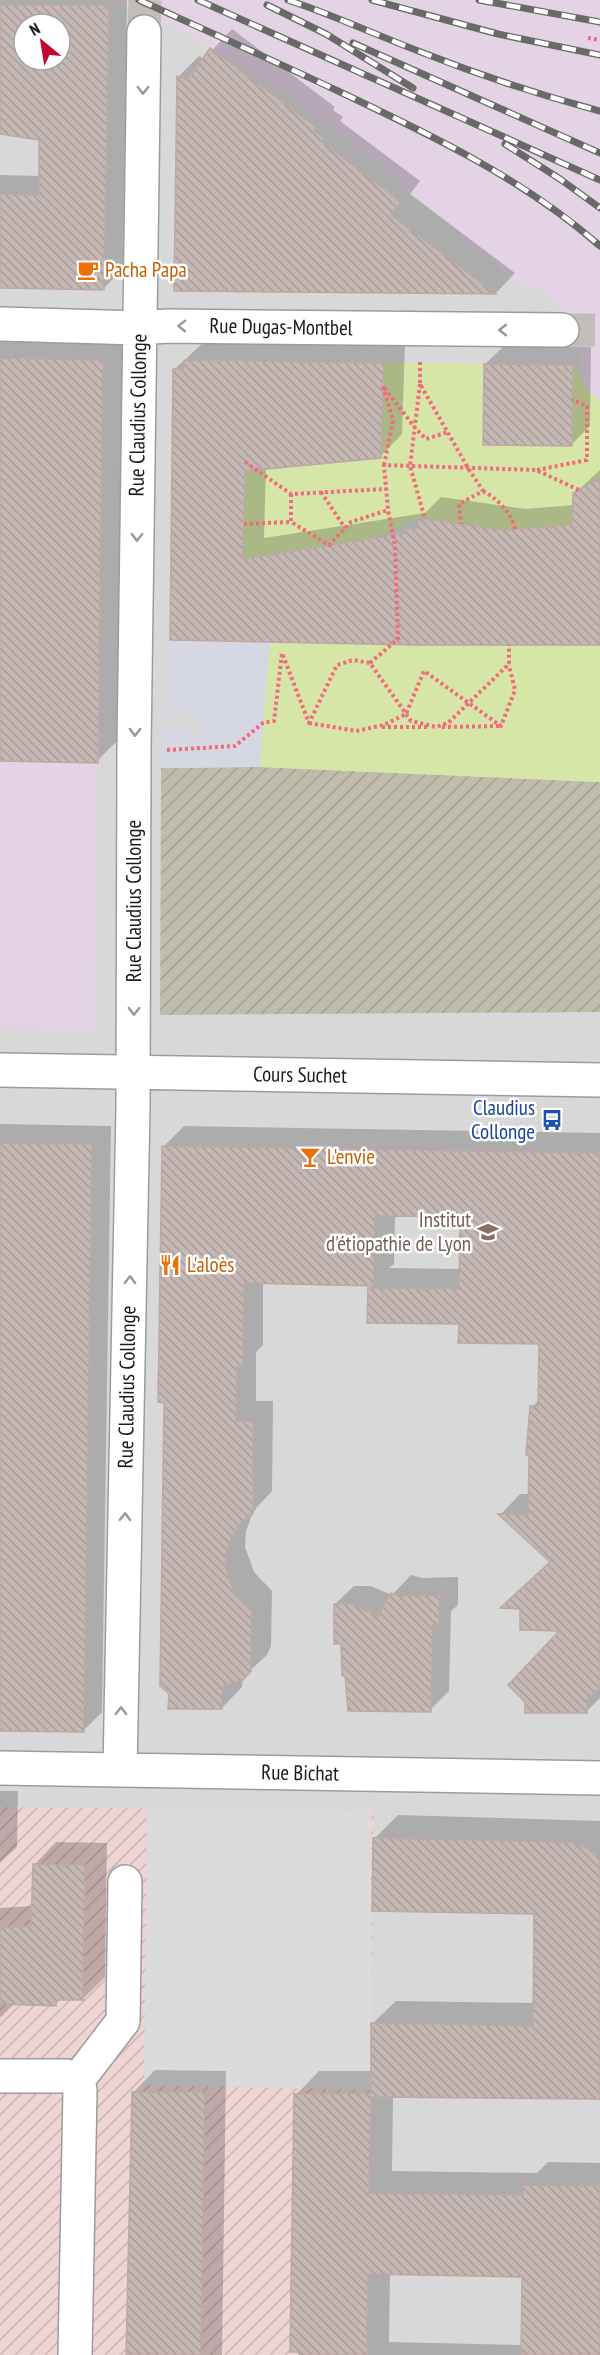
<svg xmlns="http://www.w3.org/2000/svg" width="600" height="2355" viewBox="0 0 600 2355" font-family="'PT Sans Narrow',sans-serif">
	<style>
		.residential { fill: #d9d8d8; fill-rule: evenodd }
		.industrial { fill: #e4d2e5 }
		.military { fill: url(#military-furrows) }
		.construction { fill: url(#construction-furrows) }
		.grass { fill: #d5e6a7 }
		.parking { fill: #dbdbdb }
		.plaza { fill: #d5d8e2 }
		.shadow { fill: #0003; fill-rule: evenodd }
		.building { fill: url(#building-back-hatch); stroke: #bda9a3; stroke-width: 1.5; fill-rule: evenodd }
		.lines { fill: none; stroke-linecap: round; stroke-linejoin: round }
		.minor-tunnel { stroke: #c2bdb9; stroke-width: 33; stroke-dasharray: 33 16; stroke-linecap: butt }
		.minor-casing { stroke: #9c9c9c; stroke-width: 36 }
		.path { stroke: #f5697c; stroke-width: 4; stroke-dasharray: 3 3; stroke-linecap: butt }
		.minor { stroke: #fff; stroke-width: 33 }
		.rail-casing { stroke: #696969; stroke-width: 7 }
		.rail { stroke: #fff; stroke-width: 4.5; stroke-dasharray: 14; stroke-linecap: butt }
		.oneway { stroke: #989898 }
		.labels { text-anchor: middle; stroke-width: 5; stroke-linejoin: round; paint-order: stroke }
		.food-label { font-size: 21px; fill: #c56008; stroke: #fff; text-anchor: start }
		.street-label { font-size: 21px; fill: #1b1b1b; stroke: #fff }
		.transit-label { font-size: 21px; fill: #164399; stroke: #fff; text-anchor: end }
		.education-label { font-size: 21px; fill: #785e54; stroke: #fff; text-anchor: end }
	</style>
	<defs>
		<pattern id="military-furrows" width="10" height="10" patternUnits="userSpaceOnUse" patternTransform="scale(1.5)"><rect width="10" height="10" fill="#eed4d3"/><path d="M-1 1l2-2M0 10L10 0M9 11l2-2" fill="none" stroke="#ccb5b5"/></pattern>
		<pattern id="construction-furrows" width="10" height="10" patternUnits="userSpaceOnUse" patternTransform="scale(1.5)"><rect width="10" height="10" fill="#c0bcac"/><path d="M-1 1l2-2M0 10L10 0M9 11l2-2" fill="none" stroke="#a4a193"/></pattern>
		<pattern id="building-back-hatch" width="6" height="6" patternUnits="userSpaceOnUse" patternTransform="scale(1.5)"><rect width="6" height="6" fill="#c4b7b4"/><path d="M-1 5l2 2M0 0l6 6M5-1l2 2" fill="none" stroke="#a89d9a"/></pattern>
	</defs>
	<rect width="100%" height="100%" fill="#ece5e0"/>
	<!-- residential -->
	<path class="residential" d="M0 0H600V2355H0ZM24 24H60V60H24Z"/>
	<!-- industrial -->
	<path class="industrial" d="M113 0H600V399L585 386 580 358 565 312 543 290 520 285 360 148 285 93 190 36Z
		M0 358 103 360 94 1029 0 1027Z"/>
	<!-- military -->
	<path class="military" d="M0 1807 374 1810 366 2355H0Z"/>
	<!-- construction -->
	<path class="construction" d="M260 767 600 782V1012L160 1015 161 768Z"/>
	<!-- grass -->
	<path class="grass" d="M384 363 484 364 483 445 572 446 573 365 585 386 600 402V478L573 493 572 525 503 530 418 518 375 538 283 552 280 564H243L245 434 283 467 381 457Z
		M270 642 600 645V782L260 767Z"/>
	<!-- parking -->
	<path class="parking" d="M147 1808 371 1810V2090L144 2085Z"/>
	<!-- plaza -->
	<path class="plaza" d="M170 640 270 642 260 767 161 768 163 728 197 734 200 725 189 706 164 720Z"/>
	<!-- shadow -->
	<path class="shadow" d="M0 0H127L123 269 104 288 0 287V175L40 176 41 139 0 133ZM24 24H60V60H24Z
		M232 29 335 107 333 110 343 117 340 121 420 181 410 194 515 273 496 293 176 289 179 76 199 56 204 59Z
		M0 336 125 339 119 739 97 761 0 759Z
		M207 339 405 342 402 434 381 456 266 468 264 538 425 513 441 497 525 509 574 505V494L600 470V643L171 638 175 369Z
		M504 346 591 347 590 426 571 445 485 364Z
		M0 1124 111 1126 102 1712 83 1731 0 1730Z
		M184 1126 600 1133V1698L587 1711 563 1629 552 1561 501 1514 520 1494H530L532 1407 540 1399 541 1342 460 1322 369 1289 374 1284 263 1282V1345L256 1352V1401H273L272 1491 257 1507 251 1517 246 1532 245 1547 254 1572 272 1591 271 1646 267 1655 243 1677 242 1687 222 1708 165 1401 163 1147ZM395 1214 462 1216 461 1269 389 1268 394 1264Z
		M411 1575 422 1578 458 1577V1605L451 1611 449 1691 430 1710 347 1703V1675L335 1604 354 1586H371L392 1595Z
		M0 1791H18L17 1847 0 1863Z
		M398 1815 600 1821V2098L393 2096 392 2171 537 2173 548 2162 600 2163V2355H301L296 2095 319 2071H372V2024L396 2001 535 2003 536 1912 375 1838ZM390 2273 523 2276 522 2345 389 2342Z
		M56 1842 107 1843 105 1977 83 1999H61L56 2004 15 2003 0 2018V1908L33 1906 34 1865Z
		M155 2070 226 2071 222 2355H127L133 2093Z"/>
	<!-- building -->
	<path class="building" d="M0 5H109L104 290 0 288V194L39 195V140L0 134ZM24 24H60V60H24Z
		M210 48 316 127 314 131 324 138 321 141 401 202 391 215 496 294 174 291 177 76 187 80Z
		M0 358 103 360 98 763 0 761Z
		M184 360 384 363 381 458 245 471 243 559 406 533 407 529 417 528 418 518 503 530 572 525 573 493 600 478V645H416L170 640 173 369H183Z
		M484 364 573 365 572 446 483 445Z
		M0 1143 92 1144 84 1732 0 1731Z
		M162 1146 600 1153V1688L588 1699 587 1713H525V1702L508 1685 559 1631 520 1630V1609L500 1608 550 1562 498 1514H528L529 1455H526L530 1406H538L539 1344 458 1343 459 1324 367 1323 368 1288 459 1289 460 1217 375 1216 374 1286 244 1283 243 1367H237L236 1421H253V1513L240 1524 231 1539 226 1553V1568L234 1593 252 1612 251 1671 243 1680 223 1686 222 1709H168L169 1694 160 1686 164 1403 158 1402Z
		M391 1593 402 1596 440 1595 439 1625H433L431 1712 348 1711 345 1676H342L341 1644H334V1604H352L378 1616Z
		M373 1838 572 1842 589 1849 600 1860V2099L371 2097 369 2193 523 2195V2185L600 2186V2355H521L522 2277 368 2274 367 2355H299V2352H290L294 2094 371 2093V2023L533 2026 534 1914 372 1911Z
		M33 1864 85 1865 83 2000H56V2006L0 2004V1928L31 1926Z
		M132 2092H205L201 2355H126Z"/>
	<g class="lines">
		<!-- minor-tunnel -->
		<path class="minor-tunnel" d="M144 32 145 0
			M562 330H600"/>
		<defs>
			<path id="minor" d="M0 324 139 328 167 326 562 330
				M0 1070 600 1080
				M0 1768 600 1778
				M120 1770 133 1106 134 748 144 32
				M0 2076H67L77 2081 80 2090 75 2355
				M77 2081 123 2021 125 1882"/>
		</defs>
		<!-- minor casing -->
		<use href="#minor" class="minor-casing"/>
		<!-- path -->
		<path class="path" d="M588 38 600 40
			M420 362V384L468 468 483 491 459 504 461 524
			M420 384 410 466 425 519
			M245 462 291 494 386 489
			M384 465 393 421 383 386 415 428 426 439 448 432
			M537 470 587 460V406L572 399
			M483 491C497 498 512 514 515 529
			M321 492 345 528
			M291 494V522L329 545 351 522 388 510
			M244 524 291 522
			M370 663 398 639 395 546 388 510 384 465 536 470 579 490
			M309 723 356 731 384 725 406 714 424 671 501 726 515 690 509 665
			M382 727H428
			M442 727 500 726
			M167 750 235 746 263 723 274 721 282 653 309 723 337 665 353 660 370 663 411 721 436 727 448 723 509 664V645"/>
		<!-- minor -->
		<use href="#minor" class="minor"/>
		<defs>
			<path id="rail" d="M139 0C205 30 272 60 338 91 429 134 524 179 600 246
				M198 0 600 180
				M288 0C333 15 376 35 421 52 479 75 540 95 600 111
				M372 0 498 34 600 55
				M479 0 600 22
				M267 5 326 34 413 88
				M353 43 600 153
				M505 144 560 179 600 208"/>
		</defs>
		<!-- rail casing -->
		<use href="#rail" class="rail-casing"/>
		<!-- rail -->
		<use href="#rail" class="rail"/>
	</g>
	<!-- one-way arrows -->
	<defs><path id="oneway-chevron" d="M-2-3.5L2.5 0L-2 3.5" fill="none" stroke-width="1.6" stroke-linecap="round" stroke-linejoin="round" transform="scale(1.5)"/></defs>
	<g class="oneway">
		<use href="#oneway-chevron" transform="translate(143 90) rotate(91)"/>
		<use href="#oneway-chevron" transform="translate(182 326) rotate(-179)"/>
		<use href="#oneway-chevron" transform="translate(503 330) rotate(-180)"/>
		<use href="#oneway-chevron" transform="translate(137 537) rotate(91)"/>
		<use href="#oneway-chevron" transform="translate(135 732) rotate(91)"/>
		<use href="#oneway-chevron" transform="translate(134 1011) rotate(90)"/>
		<use href="#oneway-chevron" transform="translate(130 1280) rotate(-89)"/>
		<use href="#oneway-chevron" transform="translate(125 1517) rotate(-89)"/>
		<use href="#oneway-chevron" transform="translate(121 1711) rotate(-89)"/>
	</g>
	<!-- icons -->
	<defs>
		<symbol id="cafe-bare" viewBox="-9 -9 18 18"><path d="M-5.5-4.5H6V0H3Q3 3.5 0 3.5H-2.5Q-5.5 3.5-5.5 0ZM3-3.2v2h1.7v-2ZM-6 4.5H4V6H-6Z" fill="#e8710a" stroke="#fff" stroke-width="2.5" paint-order="stroke"/></symbol>
		<symbol id="bus-bare" viewBox="-9 -9 18 18"><path d="M-5-6H5V4H4V6H2V4H-2V6H-4V4H-5ZM-3.5-4V0h7V-4ZM-3.5 1.2v1.5H-2V1.2ZM2 1.2v1.5H3.5V1.2Z" fill="#1a4fb4" stroke="#fff" stroke-width="2.5" paint-order="stroke"/></symbol>
		<symbol id="bar-bare" viewBox="-9 -9 18 18"><path d="M-6-5H6L.8 .8V4.5H3.5V6h-7V4.5H-.8V.8Z" fill="#e8710a" stroke="#fff" stroke-width="2.5" paint-order="stroke"/></symbol>
		<symbol id="university-bare" viewBox="-9 -9 18 18"><path d="M0-5L7-2L0 1L-7-2ZM-4 1L0 2.5L4 1V4Q0 6-4 4Z" fill="#8d6e63" stroke="#fff" stroke-width="2.5" paint-order="stroke"/></symbol>
		<symbol id="restaurant-bare" viewBox="-9 -9 18 18"><path d="M-5-6h1v4h1v-4h1v4h1v-4h1v5L-1.5 .5V6h-2V.5L-5-1ZM5-6V6H3V1.5H1.5Q1.5-4 5-6Z" fill="#e8710a" stroke="#fff" stroke-width="2.5" paint-order="stroke"/></symbol>
	</defs>
	<g fill-rule="evenodd">
		<use href="#cafe-bare" x="73" y="255" width="30" height="30"/>
		<use href="#bus-bare" x="537" y="1105" width="30" height="30"/>
		<use href="#bar-bare" x="295" y="1142" width="30" height="30"/>
		<use href="#university-bare" x="473" y="1217" width="30" height="30"/>
		<use href="#restaurant-bare" x="155" y="1250" width="30" height="30"/>
	</g>
	<g class="labels">
		<!-- food labels -->
		<g class="food-label">
			<text x="105" y="277">Pacha Papa</text>
			<text x="327" y="1164">L'envie</text>
			<text x="187" y="1272">L'aloès</text>
		</g>
		<!-- street labels -->
		<g class="street-label">
			<text transform="translate(281 327) rotate(1)" y="7">Rue Dugas-Montbel</text>
			<text transform="translate(138 415) rotate(-89)" y="7">Rue Claudius Collonge</text>
			<text transform="translate(134 901) rotate(-90)" y="7">Rue Claudius Collonge</text>
			<text transform="translate(300 1075) rotate(1)" y="7">Cours Suchet</text>
			<text transform="translate(127 1387) rotate(-89)" y="7">Rue Claudius Collonge</text>
			<text transform="translate(300 1773) rotate(1)" y="7">Rue Bichat</text>
		</g>
		<!-- transit labels -->
		<g class="transit-label">
			<text x="535" y="1115">Claudius<tspan x="535" dy="24">Collonge</tspan></text>
		</g>
		<!-- education labels -->
		<g class="education-label">
			<text x="471" y="1227">Institut<tspan x="471" dy="24">d'étiopathie de Lyon</tspan></text>
		</g>
	</g>
	<!-- north arrow -->
	<g transform="translate(42 42) rotate(330)"><circle r="28" fill="#ffffff" stroke="#a4a4a4" stroke-width="1.5"/>
	<path d="M0-4.5L10 22L0 15L-10 22Z" fill="#c00632"/>
	<text y="-9" font-size="16" font-weight="bold" text-anchor="middle" fill="#1b1b1b">N</text>
	</g>
</svg>
